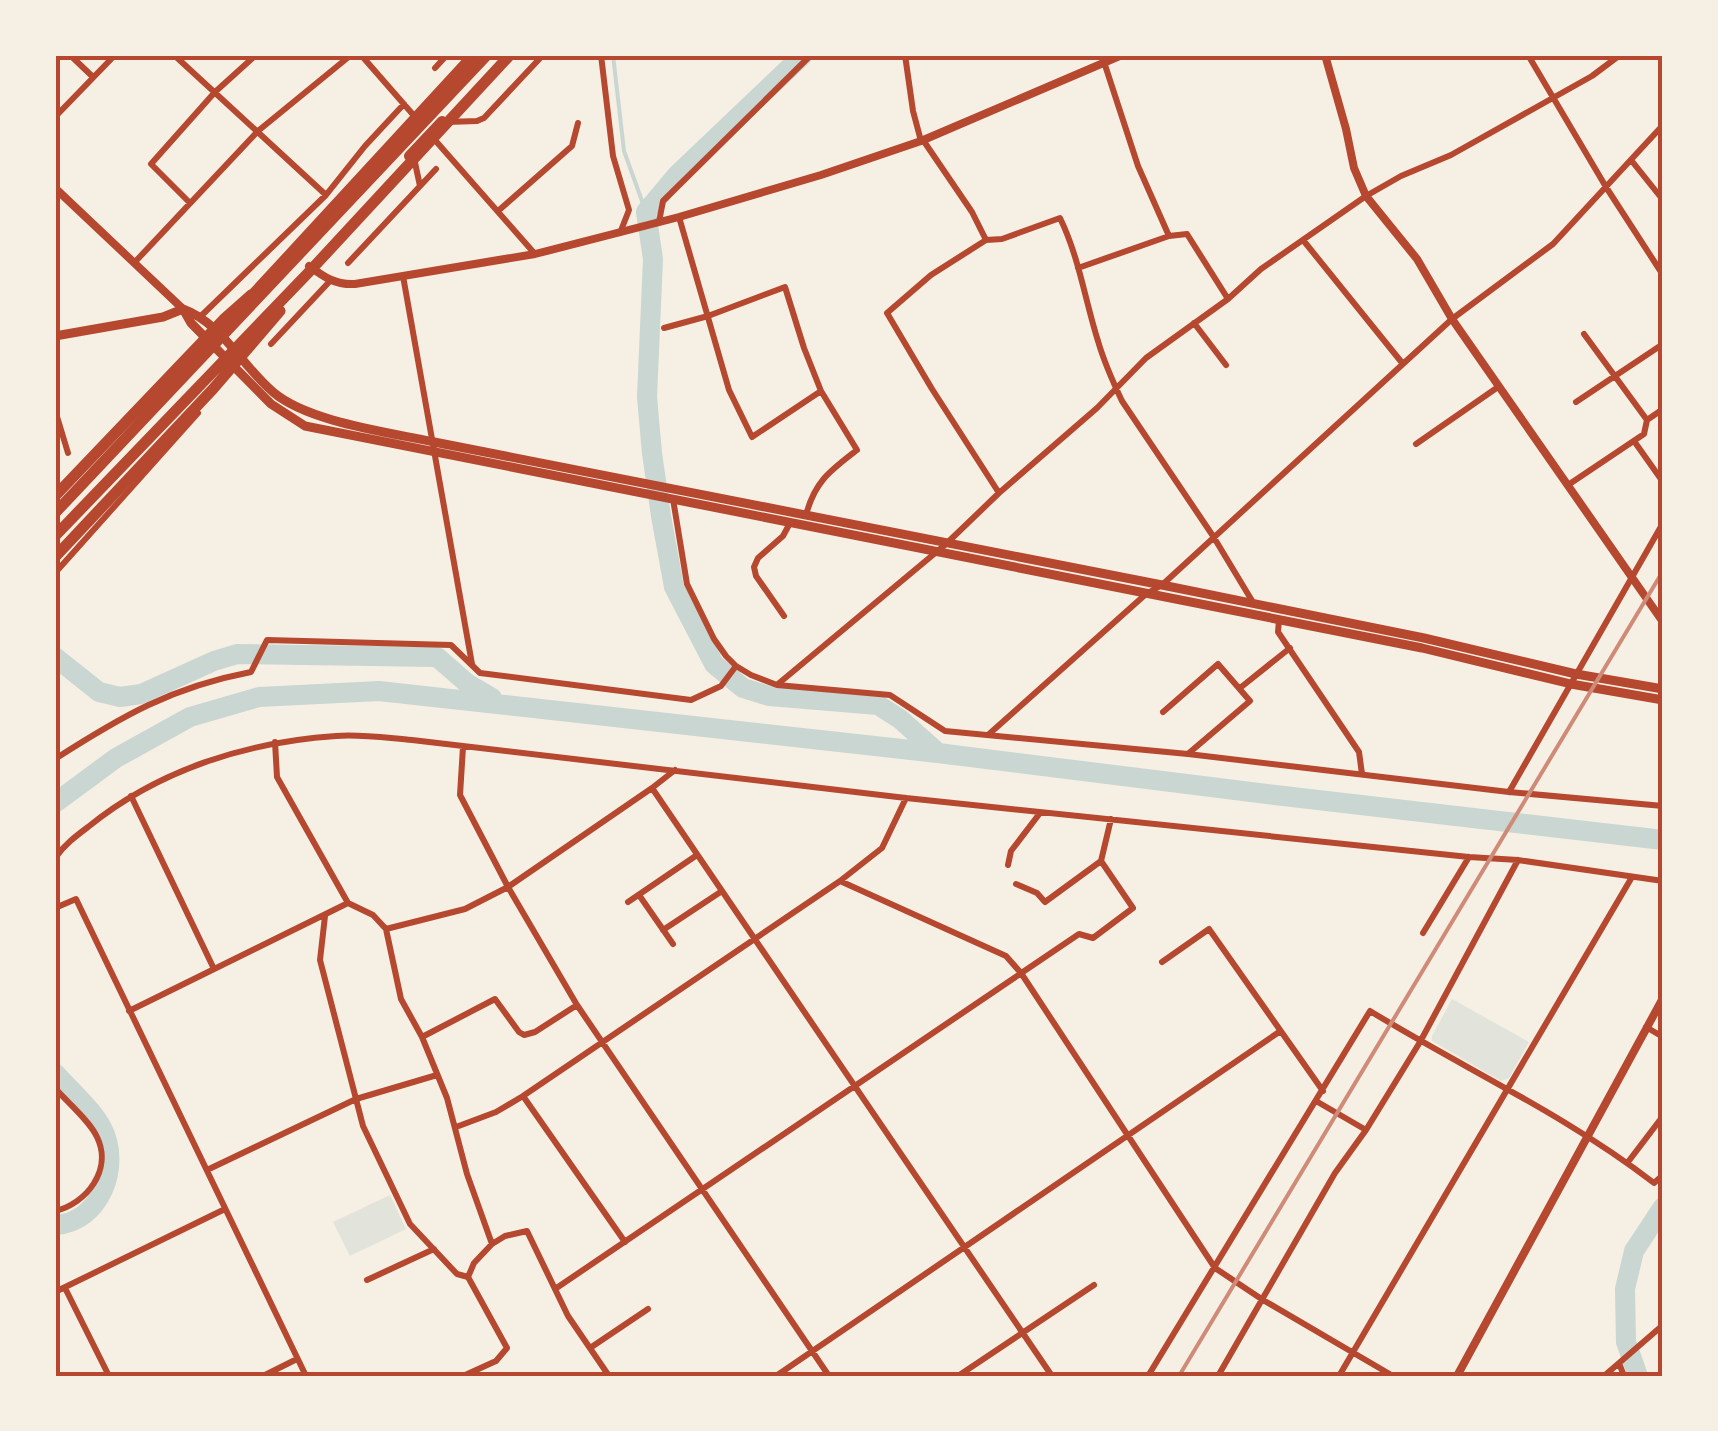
<svg xmlns="http://www.w3.org/2000/svg" width="1718" height="1431" viewBox="0 0 1718 1431" font-family="'Work Sans',sans-serif">
	<style>
		.green { fill: #e2e4dc }
		.lines { fill: none; stroke-linecap: round; stroke-linejoin: round }
		.stream { stroke: #c9d6d2; stroke-width: 4 }
		.river { stroke: #c9d6d2; stroke-width: 20 }
		.minor { stroke: #b5482f; stroke-width: 6 }
		.tertiary { stroke: #b5482f; stroke-width: 8 }
		.primary { stroke: #b5482f; stroke-width: 9 }
		.trunk { stroke: #b5482f; stroke-width: 10 }
		.motorway { stroke: #b5482f; stroke-width: 11 }
		.rail { stroke: #cf8b77; stroke-width: 4 }
		.neatline { fill: none; stroke: #b5482f; stroke-width: 4 }
	</style>
	<rect width="100%" height="100%" fill="#f6efe4"/>
	<!-- green -->
	<path class="green" d="M1452 999 1529 1042 1509 1078 1501 1081 1432 1041V1036Z
		M390 1195 406 1229 350 1256 333 1222Z"/>
	<g class="lines">
		<!-- stream -->
		<path class="stream" d="M613 55 624 151 646 212"/>
		<!-- river -->
		<path class="river" d="M803 55 677 175 646 212 653 259 647 397 652 453 661 516 674 587 714 664 743 688 769 696 878 705 900 719 938 753
			M55 657 99 692 120 697 141 694 214 661 237 654 437 657 468 684 492 698
			M55 803 116 758 190 717 259 697 379 691 938 753 1275 795 1663 840
			M55 1073C69 1089 93 1110 102 1128 122 1166 100 1223 55 1225
			M1638 1376 1626 1342 1625 1289 1634 1251 1663 1207"/>
		<!-- minor -->
		<path class="minor" d="M70 55 93 77
			M174 55 326 195
			M361 55 416 118
			M601 55 613 156 629 210 620 233
			M905 55 913 111 921 141
			M1528 55 1606 187 1663 275
			M1104 62 1138 166 1169 236
			M435 68 447 55
			M55 117 115 55
			M447 122 477 121 484 118 543 55
			M434 139 535 254
			M923 140 972 212 986 240
			M414 158 420 186
			M1631 160 1663 200
			M190 203 151 164 215 92 256 55
			M498 211 572 146 578 123
			M679 217 729 390 752 437 821 391
			M659 222 663 201 811 55
			M1303 240 1403 364
			M134 263 258 131 351 55
			M348 263 436 169
			M1078 268 1169 236 1187 234 1228 299
			M403 276 472 664
			M201 316 326 195 365 146 404 104
			M1194 323 1226 365
			M664 328 708 316 785 287 804 348 821 391 857 450C830 471 815 481 806 515
			M271 344 330 281
			M1576 402 1663 344
			M55 410 68 453
			M1647 420 1663 409
			M1634 441 1663 482
			M1416 444 1498 387
			M1568 485 1644 434 1647 420 1584 334
			M673 499 687 584 714 639 726 656 736 666 751 675 777 685 890 695 945 731 1188 754 1509 792 1663 806
			M55 573 198 413
			M1254 604 1213 536 1122 401C1113 382 1104 362 1098 341 1085 300 1079 257 1060 218L1002 239 986 240 931 275 887 313 932 389 999 493 1097 408 1146 358 1228 299 1261 269 1366 196 1401 176 1451 155 1592 76 1620 55
			M784 616 756 576 754 567 758 558 783 536 790 523
			M1279 620 1278 632 1359 752 1362 774
			M778 684 946 544 999 493
			M1240 688 1290 648
			M1163 712 1218 664 1250 701 1189 753
			M988 735 1146 594 1162 585 1452 319 1553 244 1663 125
			M275 742 277 777 348 903
			M463 747 460 795 508 887 577 1005 829 1376
			M55 759C122 716 172 687 251 672L267 640 451 645 480 673 691 700 721 686 736 666
			M652 788 1052 1376
			M1509 792 1663 523
			M131 796 214 969
			M55 858C64 845 76 836 88 827 158 770 246 742 336 736 360 734 387 738 412 740L906 798 1469 857 1518 860 1663 881
			M1008 865 1011 851 1040 813
			M840 881 882 848 906 798
			M1016 884 1037 893 1045 902 1101 861
			M639 895 673 944
			M628 902 697 855
			M55 908 76 899 306 1376
			M325 916 320 960 363 1126 410 1224 457 1274 468 1277 507 1348 496 1361 463 1376
			M386 929 465 909 508 887 652 788 675 770
			M663 930 722 891
			M1423 933 1469 857
			M1162 962 1209 929 1323 1091
			M129 1011 348 903 373 915 386 929 401 999 422 1037 447 1098 467 1174 492 1244 505 1236 527 1231 568 1316 609 1376
			M1646 1027 1663 1037
			M422 1037 495 999 519 1032 524 1035 535 1032 577 1005
			M55 1088C67 1102 90 1121 97 1137 113 1170 86 1204 55 1211
			M523 1096 625 1242
			M1316 1101 1366 1130
			M456 1127 496 1112 523 1096 840 881 1006 956 1021 973 1215 1268 1263 1300 1393 1376
			M1628 1162 1663 1116
			M207 1170 356 1099 437 1075
			M468 1277 474 1263 492 1244
			M367 1280 434 1249
			M65 1288 109 1376
			M555 1289 1079 934 1093 938 1133 908 1101 861 1111 819
			M55 1292 225 1209
			M590 1348 648 1309
			M1619 1363 1624 1376
			M263 1376 297 1359
			M776 1376 1279 1032
			M958 1376 1094 1285
			M1148 1376 1370 1011C1465 1069 1566 1115 1654 1183L1663 1175
			M1218 1376 1335 1173 1366 1130 1420 1042 1518 860
			M1339 1376 1632 877
			M1604 1376 1663 1325"/>
		<!-- tertiary -->
		<path class="tertiary" d="M1325 55 1346 129 1354 168 1366 196 1417 259 1452 319 1663 622
			M55 188 183 309
			M309 266C324 277 335 285 355 284L535 254 679 217 821 175 921 141 1122 55
			M1457 1376 1663 998"/>
		<!-- primary -->
		<path class="primary" d="M183 309 191 323 271 404 305 426 1422 648 1571 684 1663 700
			M55 336 163 317 183 309C222 323 242 366 273 392 308 422 388 432 434 442L1162 585 1424 638 1576 674 1663 689"/>
		<!-- trunk -->
		<path class="trunk" d="M409 156 442 121
			M248 299 473 55"/>
		<!-- motorway -->
		<path class="motorway" d="M55 496 225 318 251 295
			M55 513 487 55
			M55 536 309 272 510 55
			M55 557 213 389 280 311"/>
		<!-- rail -->
		<path class="rail" d="M1179 1376 1663 571"/>
	</g>
	<!-- border -->
	<rect width="1718" height="1431" fill="none" stroke="#f6efe4" stroke-width="115"/>
	<rect x="58" y="58" width="1602" height="1316" class="neatline"/>
</svg>
